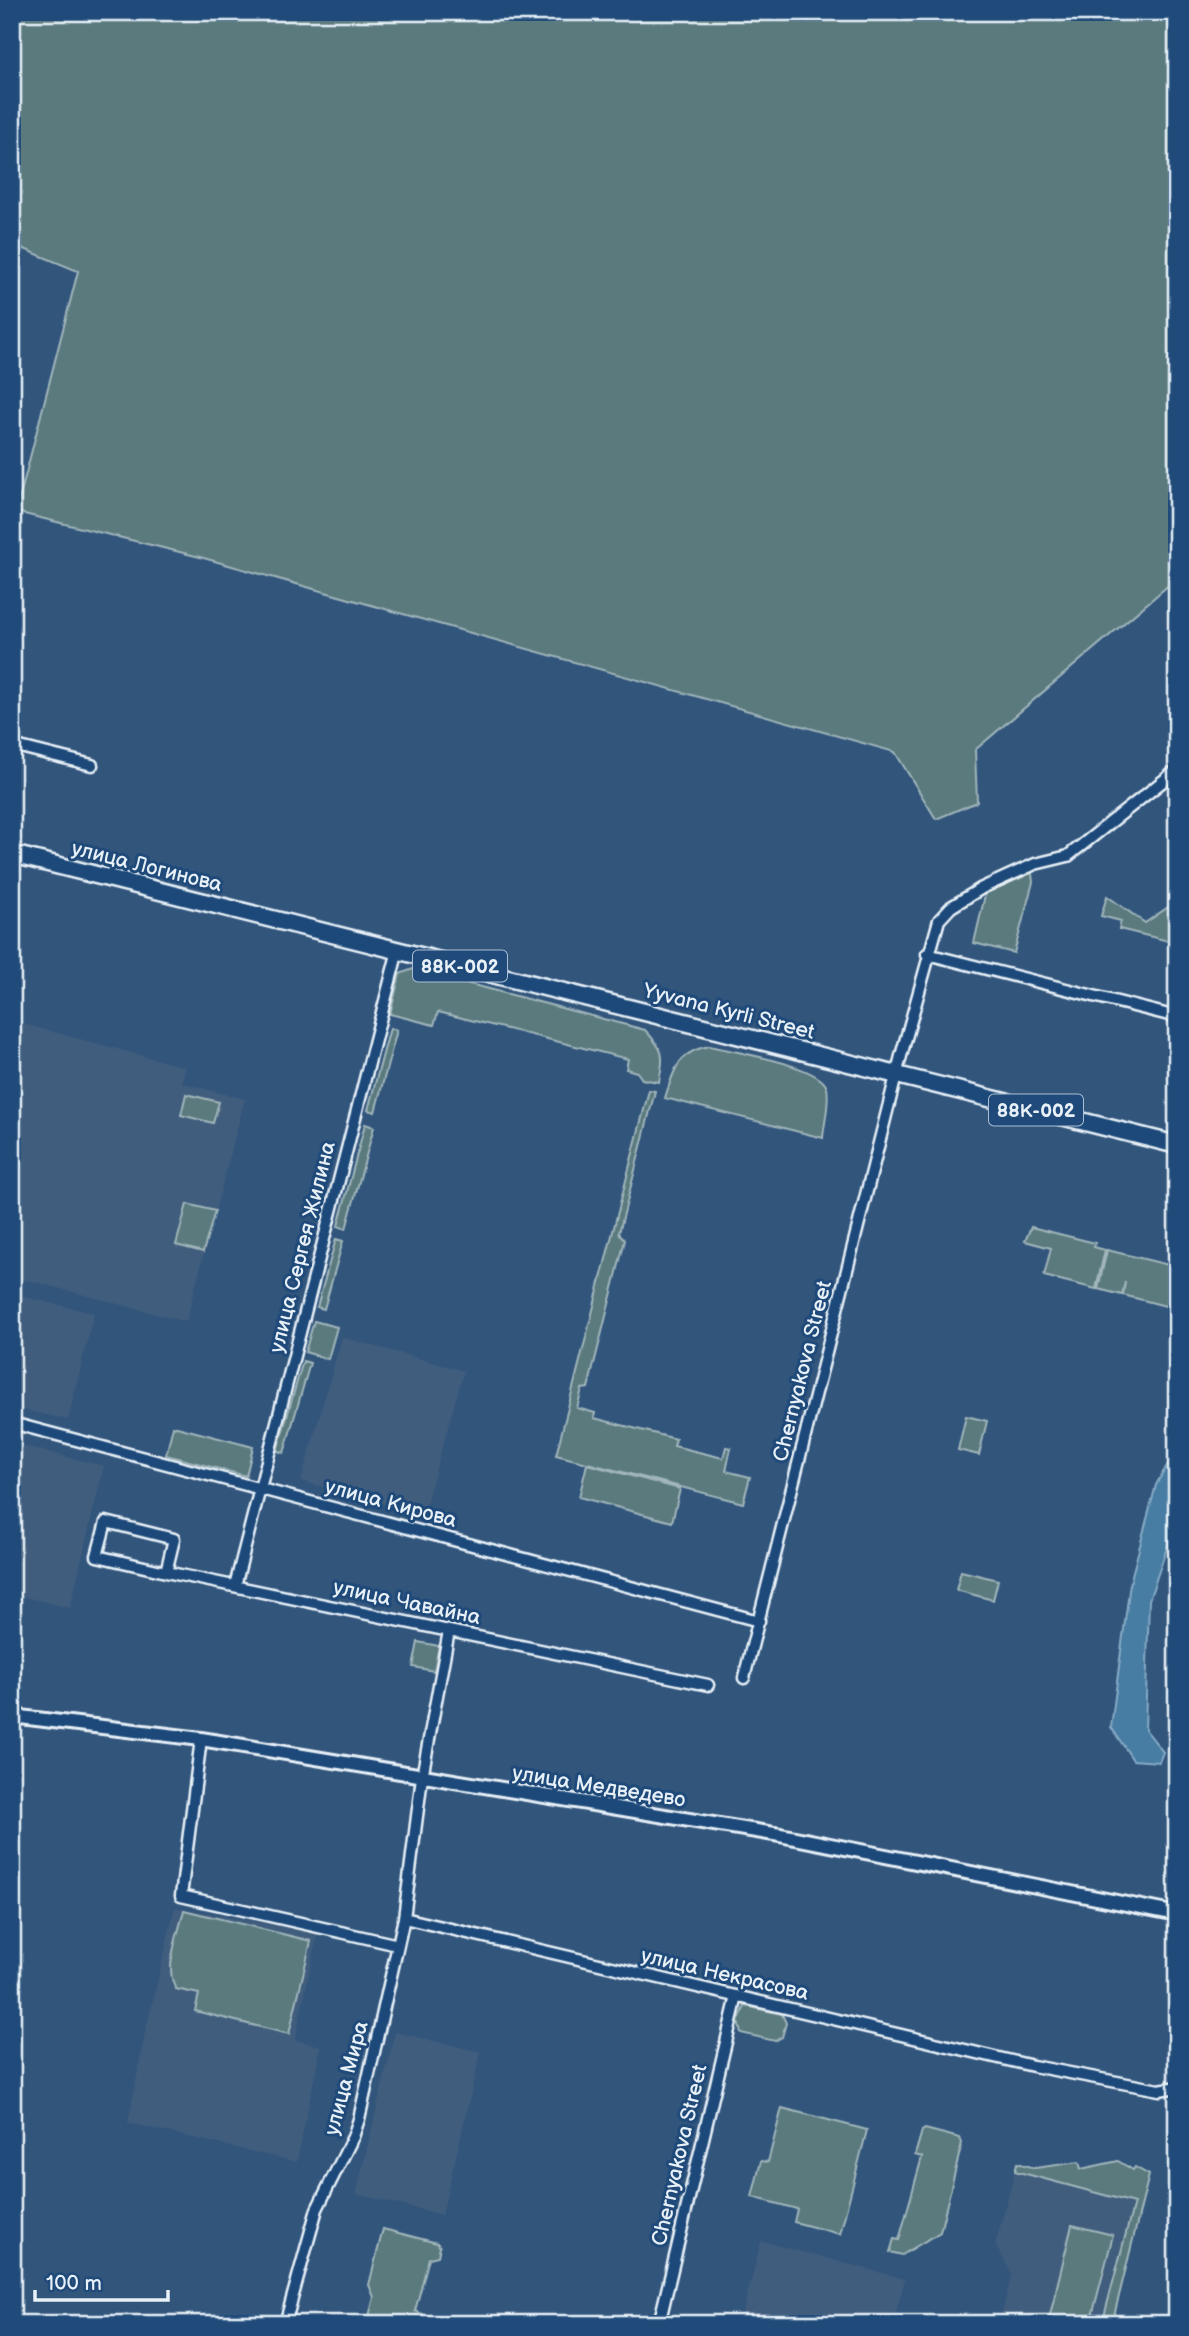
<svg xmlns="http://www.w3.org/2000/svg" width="1189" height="2336" viewBox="0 0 1189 2336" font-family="'Balsamiq Sans',sans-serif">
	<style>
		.built { fill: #405d7d }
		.green { fill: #5a7a7e; stroke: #a1b6bb; stroke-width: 2 }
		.water { fill: #467ca3; stroke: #87abc5; stroke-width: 2 }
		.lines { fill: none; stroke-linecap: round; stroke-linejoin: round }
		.minor-casing { stroke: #e8f1f8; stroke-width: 15 }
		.tertiary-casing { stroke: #e8f1f8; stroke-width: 18 }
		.primary-casing { stroke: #e8f1f8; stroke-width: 21 }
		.minor { stroke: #1f4a7a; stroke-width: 10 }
		.tertiary { stroke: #1f4a7a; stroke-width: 12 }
		.primary { stroke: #1f4a7a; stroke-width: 16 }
		.labels { text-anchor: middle; stroke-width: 6; stroke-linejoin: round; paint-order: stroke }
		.shield { fill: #1f4a7a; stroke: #acbfd2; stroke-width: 2 }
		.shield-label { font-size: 19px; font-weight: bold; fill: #e8f1f8 }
		.street-label { font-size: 21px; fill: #e8f1f8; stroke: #1f4a7a }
	</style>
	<rect width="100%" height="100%" fill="#32557c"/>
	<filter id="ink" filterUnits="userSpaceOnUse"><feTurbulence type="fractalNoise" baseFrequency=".0143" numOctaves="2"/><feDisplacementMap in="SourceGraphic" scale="14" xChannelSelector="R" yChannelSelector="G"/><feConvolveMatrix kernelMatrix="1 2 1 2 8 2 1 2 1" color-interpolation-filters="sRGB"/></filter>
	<g filter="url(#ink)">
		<!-- built -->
		<path class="built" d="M12 1021 185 1067 182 1083 245 1099 186 1322 12 1276Z
			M12 1294 94 1313 68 1420 12 1407Z
			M342 1337 464 1371 423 1515 301 1481Z
			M12 1443 104 1466 70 1608 12 1594Z
			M175 1907 318 1933 295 2040 321 2046 297 2162 128 2123 145 2033Z
			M395 2032 481 2052 442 2215 356 2194Z
			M1015 2171 1134 2202 1102 2324H999L1012 2274 995 2245Z
			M761 2241 905 2279 893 2324H740Z"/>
		<!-- green -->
		<path class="green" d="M12 12H1177V578L975 750 977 802 936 819 895 752 200 557 16 512 78 271 12 244Z
			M1027 872 1032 874 1033 882 1014 953 974 943 986 891Z
			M1107 896 1145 923 1177 901V943L1119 929 1121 921 1101 916Z
			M413 969 645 1030C665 1051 664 1054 659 1082L642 1079 637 1072 626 1069 628 1059 438 1012 434 1025 390 1014 400 974Z
			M390 1028 397 1030 375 1112 368 1110Z
			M710 1046C733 1052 821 1065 827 1088 830 1102 824 1124 823 1138L665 1098C674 1070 678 1051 710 1046Z
			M649 1090 655 1091 619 1233 625 1240 588 1388 582 1389 577 1408 595 1413 594 1418 676 1439 674 1446 723 1458 726 1447 731 1448 726 1471 750 1477 743 1503 556 1455Z
			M186 1094 219 1102 213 1123 181 1115Z
			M365 1124 374 1127 346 1229 338 1226Z
			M187 1204 215 1211 203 1252 176 1245Z
			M1031 1227 1095 1243 1094 1247 1105 1250 1096 1289 1044 1276 1051 1248 1025 1241Z
			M336 1239 343 1241 324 1309 317 1307Z
			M1107 1250 1177 1267V1290L1171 1297 1177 1299V1309L1123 1295 1125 1282 1122 1295 1098 1289Z
			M314 1321 337 1327 328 1359 305 1352Z
			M303 1361 310 1363 284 1453 277 1451Z
			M966 1416 987 1421 979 1455 958 1450Z
			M173 1426 253 1447 246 1476 166 1455Z
			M587 1464 680 1489 672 1522 579 1497Z
			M961 1571 998 1580 993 1600 956 1590Z
			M418 1642 439 1646 434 1671 413 1667Z
			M184 1910 311 1941 289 2034 195 2011 199 1994 176 1989C163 1968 179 1933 184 1910Z
			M745 2006 782 2014 786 2023 782 2037 775 2041 741 2033 738 2022Z
			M782 2108 867 2130 840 2234 794 2222 797 2209 752 2197 761 2161 768 2162Z
			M925 2129 960 2138 962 2143 940 2232 902 2255 890 2252 894 2239 899 2240 922 2157 915 2155 922 2131Z
			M1118 2161 1133 2170 1135 2167 1149 2175 1112 2324H1102L1134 2203 1015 2171 1017 2163 1035 2168 1079 2162 1081 2169Z
			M1072 2225 1113 2235 1090 2324 1049 2319Z
			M383 2229 437 2243 440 2247 438 2256 429 2258 415 2311 423 2314 421 2319H400L399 2324H367L374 2297 369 2285Z"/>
		<!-- water -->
		<path class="water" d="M1177 1448V1529L1169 1542 1149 1600 1145 1729 1163 1752 1159 1762 1133 1760 1111 1727 1130 1583 1156 1485Z"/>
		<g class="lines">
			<defs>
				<path id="minor" d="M12 745 92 765
					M927 954 1177 1017
					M12 1423 759 1621
					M166 1572 174 1539 106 1522 97 1556 166 1572 708 1685
					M235 1586 398 950
					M744 1678 901 1056 939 920 951 907 982 888 1035 864 1068 856 1177 770
					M201 1739 181 1896 398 1945
					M404 1918 1033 2066 1159 2090 1177 2087
					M285 2324 317 2209 353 2137 359 2119 404 1918 422 1777 449 1631
					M659 2324 737 1996"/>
				<path id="tertiary" d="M12 1716 201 1739 780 1835 1177 1914"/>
				<path id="primary" d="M12 854 1177 1145"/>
			</defs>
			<!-- minor casing -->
			<use href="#minor" class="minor-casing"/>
			<!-- tertiary casing -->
			<use href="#tertiary" class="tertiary-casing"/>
			<!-- primary casing -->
			<use href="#primary" class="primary-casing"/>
			<!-- minor -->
			<use href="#minor" class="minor"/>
			<!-- tertiary -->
			<use href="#tertiary" class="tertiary"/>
			<!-- primary -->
			<use href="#primary" class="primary"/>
		</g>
	</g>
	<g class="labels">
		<!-- shield labels -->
		<g class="shield">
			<rect x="413" y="950.5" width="94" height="31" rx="5"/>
			<rect x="989" y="1094.5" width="94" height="31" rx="5"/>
		</g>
		<g class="shield-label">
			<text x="460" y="973">88К-002</text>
			<text x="1036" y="1117">88К-002</text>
		</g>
		<!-- street labels -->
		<g class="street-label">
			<text transform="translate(147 866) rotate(14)" y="7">улица Логинова</text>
			<text transform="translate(729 1011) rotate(14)" y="7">Yyvana Kyrli Street</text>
			<text transform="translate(302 1247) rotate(-76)" y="7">улица Сергея Жилина</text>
			<text transform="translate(802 1371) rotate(-76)" y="7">Chernyakova Street</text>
			<text transform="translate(391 1503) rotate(15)" y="7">улица Кирова</text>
			<text transform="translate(407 1602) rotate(12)" y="7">улица Чавайна</text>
			<text transform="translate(599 1786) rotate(9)" y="7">улица Медведево</text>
			<text transform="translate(725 1974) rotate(13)" y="7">улица Некрасова</text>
			<text transform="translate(346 2078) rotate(-75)" y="7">улица Мира</text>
			<text transform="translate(679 2155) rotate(-77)" y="7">Chernyakova Street</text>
		</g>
	</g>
	<!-- margin -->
	<rect width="1189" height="2336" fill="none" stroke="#1f4a7a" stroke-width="42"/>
	<rect x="21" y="21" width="1147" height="2294" fill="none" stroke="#e8f1f8" stroke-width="2.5" filter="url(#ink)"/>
	<!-- scale -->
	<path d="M35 2290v10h133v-10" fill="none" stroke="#e8f1f8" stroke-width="3.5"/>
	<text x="46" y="2290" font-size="21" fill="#e8f1f8" stroke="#1f4a7a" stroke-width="5" paint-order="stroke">100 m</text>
</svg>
